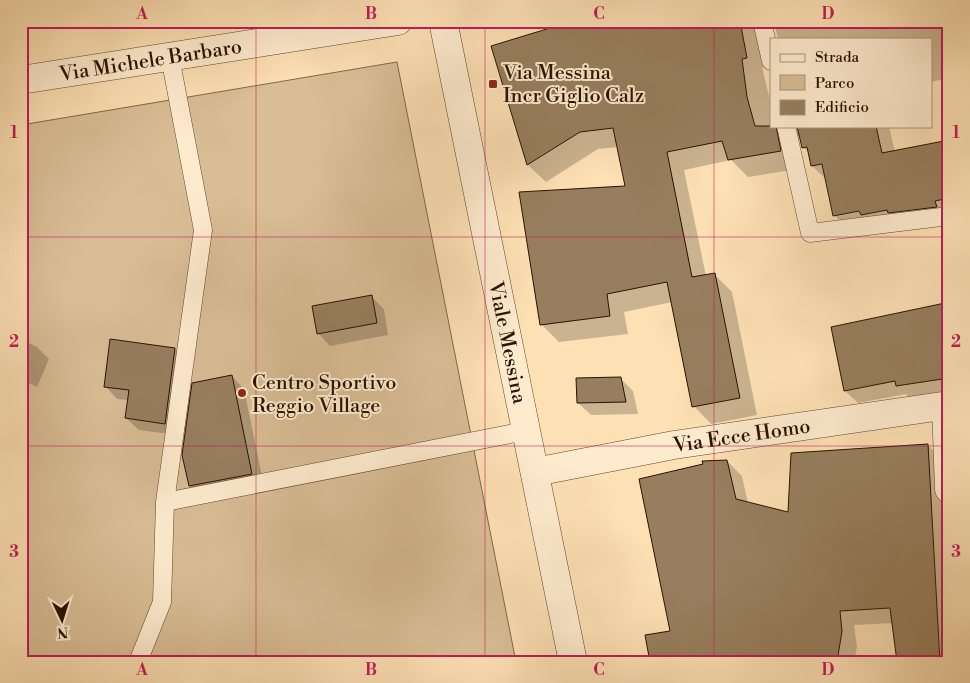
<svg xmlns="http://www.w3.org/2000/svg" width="970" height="683" viewBox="0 0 970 683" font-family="'Libre Bodoni',serif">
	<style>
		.green { fill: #d9bd95; stroke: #80684a }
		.shadow { fill: #0003 }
		.building { fill: #977e5e; stroke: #281300 }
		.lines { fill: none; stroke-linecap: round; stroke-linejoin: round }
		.service-casing { stroke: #5d462d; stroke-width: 19 }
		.minor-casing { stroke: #5d462d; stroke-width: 29 }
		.service { stroke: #feebce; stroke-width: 18 }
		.minor { stroke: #feebce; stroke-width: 28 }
		.grid { fill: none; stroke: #c2185b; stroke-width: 1; stroke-opacity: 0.55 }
		.poi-dot { fill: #8f2418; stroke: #feebce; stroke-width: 2 }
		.labels { text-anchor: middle; stroke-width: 4; stroke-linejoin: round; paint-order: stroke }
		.street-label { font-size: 20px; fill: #281300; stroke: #feebce }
		.poi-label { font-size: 20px; fill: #281300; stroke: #feebce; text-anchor: start }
		.neatline { fill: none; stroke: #c2185b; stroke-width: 2 }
		.grid-label { font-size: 16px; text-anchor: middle; font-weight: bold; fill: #c2185b }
	</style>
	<rect width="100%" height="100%" fill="#fde0b4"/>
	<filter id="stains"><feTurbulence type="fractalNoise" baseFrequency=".004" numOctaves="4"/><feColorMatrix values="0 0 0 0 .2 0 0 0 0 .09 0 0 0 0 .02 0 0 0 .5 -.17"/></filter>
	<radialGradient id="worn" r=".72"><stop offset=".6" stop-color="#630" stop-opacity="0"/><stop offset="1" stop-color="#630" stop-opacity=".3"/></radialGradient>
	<!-- green -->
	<path class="green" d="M397 62 516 662H21V125Z"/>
	<!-- shadow -->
	<path class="shadow" d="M30 21H72L71 28Z
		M73 21H109L108 27Z
		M577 21H753L771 66 762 67 771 104V126H889L895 152 949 141V225L907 230 905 228 852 233 834 215 827 180 812 166 810 154 803 147 800 135 793 142 798 169 748 177 731 160 684 170 706 276 714 274 732 292 757 415 711 424 694 406 672 302 624 312 628 334 559 342 541 324 626 187 618 147 598 149 546 182 528 165 492 47Z
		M774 21H949V78L931 82V39H778Z
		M371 296 384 309 388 335 330 346 318 333Z
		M944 304 949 309V392L910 398 906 394 858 403 845 391 832 328Z
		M21 339 37 347 49 359 37 387 21 379Z
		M175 349 187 361 177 435 139 430 126 418 129 400 117 399 105 386Z
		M232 376 244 389 264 486 202 498 190 486 184 455Z
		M621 379 633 391 638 414 591 415 578 403Z
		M928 445 943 461 949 568V662H898L894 623 854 625 857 647 854 662H652L671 632 727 461 742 476 748 503 789 514Z"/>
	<!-- building -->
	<path class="building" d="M573 21H740L747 58 742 59 747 97 755 126H776L781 151 728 160 722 141 667 152 692 277 715 273 740 398 692 407 667 282 607 294 610 316 540 325 519 192 625 186 613 128 580 132 527 165 491 46Z
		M797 126H876L882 153 949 140V198L935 201 937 207 888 213 887 210 861 215 859 211 833 216 822 164 811 166 807 147 802 148Z
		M372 295 377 323 317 334 312 306Z
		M945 303 949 329V378L896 386 895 381 844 391 831 327Z
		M110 339 175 348 165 424 125 418 129 390 104 387Z
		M232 375 252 474 189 486 182 455 192 383Z
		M621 377 626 402 577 403 576 378Z
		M928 444 940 662H897L890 608 840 611 842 631 837 662H650L645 635 670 631 639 479 703 464 702 461 727 460 736 499 788 512 791 453Z"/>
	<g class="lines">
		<defs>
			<path id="service" d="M762 21 771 61
				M786 126 810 233 949 216
				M165 502 203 230 170 57
				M138 662 162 602 165 502 525 431"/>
			<g id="minor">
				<path id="s1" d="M443 21 573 662"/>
				<path id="s2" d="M21 80 398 21"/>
				<path d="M946 406 949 489"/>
				<path id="s3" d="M535 472 674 445 949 405"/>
			</g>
		</defs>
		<!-- service casing -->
		<use href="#service" class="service-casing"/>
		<!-- minor casing -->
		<use href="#minor" class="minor-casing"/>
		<!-- service -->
		<use href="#service" class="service"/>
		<!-- minor -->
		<use href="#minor" class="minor"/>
	</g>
	<!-- grid -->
	<path class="grid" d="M256 21V662M485 21V662M714 21V662M21 237H949M21 446H949"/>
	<!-- markers -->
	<g class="poi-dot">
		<rect x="488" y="79" width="10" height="10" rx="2.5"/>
		<circle cx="242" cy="393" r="5"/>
	</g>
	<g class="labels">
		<!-- street labels -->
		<g class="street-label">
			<text dy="7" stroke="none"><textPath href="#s2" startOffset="131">Via Michele Barbaro</textPath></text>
			<text dy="7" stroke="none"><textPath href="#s1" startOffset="328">Viale Messina</textPath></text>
			<text dy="7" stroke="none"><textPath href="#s3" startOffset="210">Via Ecce Homo</textPath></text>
		</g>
		<!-- poi labels -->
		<g class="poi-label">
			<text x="503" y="79">Via Messina<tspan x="503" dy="23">Incr Giglio Calz</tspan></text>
			<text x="252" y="389">Centro Sportivo<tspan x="252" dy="23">Reggio Village</tspan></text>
		</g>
	</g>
	<!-- margin -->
	<rect width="970" height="683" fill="none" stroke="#fde0b4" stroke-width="55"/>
	<!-- legend -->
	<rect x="770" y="38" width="162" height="90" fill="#feebce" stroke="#a8957c"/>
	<rect x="780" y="54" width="25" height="8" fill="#feebce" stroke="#a8957c"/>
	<text x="815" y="62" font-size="15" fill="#281300">Strada</text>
	<rect x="780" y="75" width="25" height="15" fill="#d9bd95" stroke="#a8957c"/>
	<text x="815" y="88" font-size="15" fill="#281300">Parco</text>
	<rect x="780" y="100" width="25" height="15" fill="#977e5e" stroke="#a8957c"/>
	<text x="815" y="112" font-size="15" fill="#281300">Edificio</text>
	<!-- north arrow -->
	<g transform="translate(62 620) rotate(176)" stroke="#feebce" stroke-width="4" paint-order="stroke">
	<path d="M0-4L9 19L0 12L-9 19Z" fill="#281300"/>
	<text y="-8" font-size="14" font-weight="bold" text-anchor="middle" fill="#281300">N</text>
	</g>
	<rect x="28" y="28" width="914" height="628" class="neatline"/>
	<g class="grid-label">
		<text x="142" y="19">A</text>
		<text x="371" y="19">B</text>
		<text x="599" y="19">C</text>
		<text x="828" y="19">D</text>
		<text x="14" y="138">1</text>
		<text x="956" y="138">1</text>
		<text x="14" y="347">2</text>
		<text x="956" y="347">2</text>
		<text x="14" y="557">3</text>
		<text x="956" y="557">3</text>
		<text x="142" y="675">A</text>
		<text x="371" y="675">B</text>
		<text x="599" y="675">C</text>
		<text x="828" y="675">D</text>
	</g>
	<rect width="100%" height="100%" filter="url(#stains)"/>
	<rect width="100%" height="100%" fill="url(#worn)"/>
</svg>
